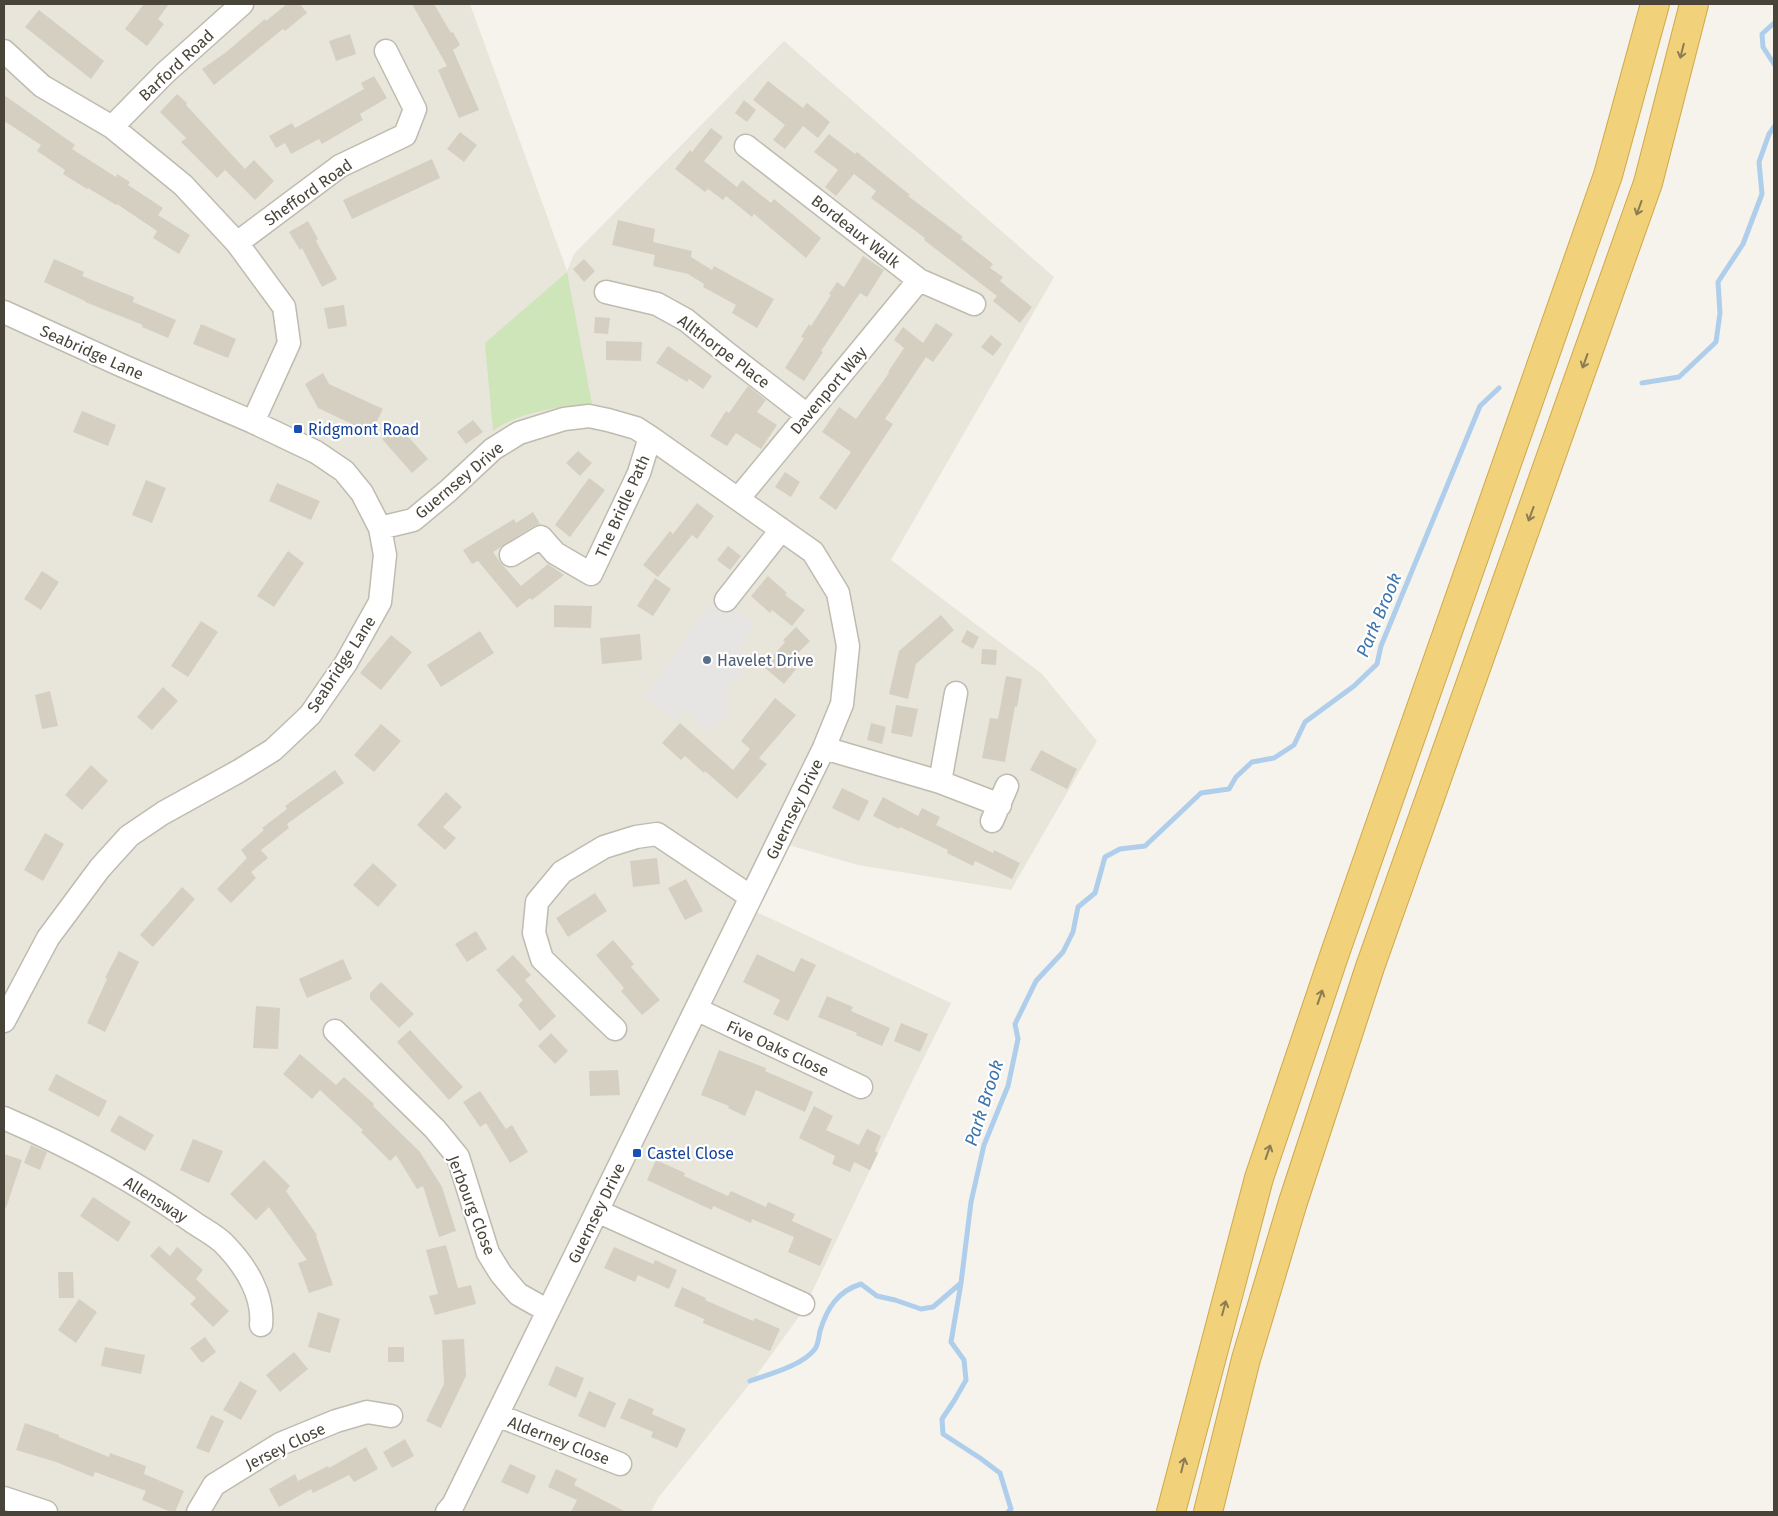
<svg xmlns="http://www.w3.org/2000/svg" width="1778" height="1516" viewBox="0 0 1778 1516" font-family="'Fira Sans',sans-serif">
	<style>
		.residential { fill: #e8e5db }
		.green { fill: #cee5b9 }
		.parking { fill: #e7e5e3 }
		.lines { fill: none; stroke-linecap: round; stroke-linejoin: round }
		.stream { stroke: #afceeb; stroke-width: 5 }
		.building { fill: #d5cfc2 }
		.minor-casing { stroke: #bfbbaf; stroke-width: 25 }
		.highway-casing { stroke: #d0a84a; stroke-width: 30 }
		.minor { stroke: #fff; stroke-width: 22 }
		.highway { stroke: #f1d17a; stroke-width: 28 }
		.oneway { stroke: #8c7c54 }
		.transit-dot { fill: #1a4fb4; stroke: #fff; stroke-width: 2 }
		.service-dot { fill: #5c6f8a; stroke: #fff; stroke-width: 2 }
		.labels { text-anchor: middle; stroke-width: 4.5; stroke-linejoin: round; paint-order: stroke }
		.street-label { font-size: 16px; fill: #49443a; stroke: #fff }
		.transit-label { font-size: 16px; fill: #164399; stroke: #fff; text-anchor: start }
		.service-label { font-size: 16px; fill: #4e5e75; stroke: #fff; text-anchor: start }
		.water-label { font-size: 18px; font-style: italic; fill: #3c75ac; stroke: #fff }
	</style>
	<rect width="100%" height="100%" fill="#f5f3ec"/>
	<!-- residential -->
	<path class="residential" d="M4 4H470L567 271 574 254 784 41 1054 277 891 560 1042 674 1097 741 1011 890 858 865 778 842 746 907 951 1003 906 1094 803 1311 756 1376 658 1498 651 1512H4Z"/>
	<!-- green -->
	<path class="green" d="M567 272 592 404C562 406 517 412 493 431L485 343Z"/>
	<!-- parking -->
	<path class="parking" d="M718 594 755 625 739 648 748 657 742 663 745 667 727 690 732 694 725 704 730 710 709 732 683 709 675 721 644 696Z"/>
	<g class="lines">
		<!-- stream -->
		<path class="stream" d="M1774 23 1762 34 1763 47 1774 64
			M1642 383 1679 377 1716 342 1720 313 1718 282 1743 244 1762 194 1759 162 1769 134 1774 127
			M750 1381C769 1374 802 1366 815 1349 818 1345 819 1336 820 1331 827 1308 838 1291 861 1284L877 1296 895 1300 921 1309 933 1307 961 1283
			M1008 1512 1011 1509 1000 1473 980 1458 943 1434 942 1419 954 1401 966 1380 964 1360 951 1342 961 1283 971 1202 984 1145 1008 1086 1018 1039 1015 1024 1036 981 1063 952 1073 932 1078 907 1095 893 1105 857 1120 849 1145 846 1201 793 1229 789 1236 777 1252 762 1274 758 1294 745 1305 722 1354 686 1377 664 1381 646 1480 406 1499 388"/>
	</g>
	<!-- building -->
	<path class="building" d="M144 4H169L158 19 164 24 147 46 125 29Z
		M287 4H300L307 13 285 31 283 29 214 85 202 69 225 53 265 19 266 21Z
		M412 4H434L451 33 453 32 460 45 453 50 479 110 459 118 438 70 447 66Z
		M39 10 104 61 91 79 25 27Z
		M350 34 356 54 336 61 329 41Z
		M374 76 387 98 360 114 363 120 322 144 319 139 291 154 285 143 276 148 269 136 292 123 295 128 364 89 361 83Z
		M768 81 803 108 807 103 830 122 818 138 803 126 785 149 773 140 785 125 753 100Z
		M177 94 187 103 186 105 245 169 254 160 274 181 255 200 225 170 217 178 181 142 186 138 160 112Z
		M4 95 75 145 72 149 116 177 117 174 130 182 128 185 163 208 158 215 190 235 179 254 153 238 157 231 117 204 116 205 88 188 87 189 63 174 65 170 37 151 41 145 4 121Z
		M744 100 756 110 747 122 735 113Z
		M711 128 723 137 704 161 737 187 742 180 771 203 774 199 821 238 806 258 754 214 752 217 726 196 723 200 708 189 705 192 675 169 690 150 692 152Z
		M460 132 477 145 464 162 447 149Z
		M829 134 855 154 857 152 879 170 910 195 908 196 963 237 961 239 993 264 990 268 1003 277 1000 281 1032 307 1020 323 993 301 997 296 924 240 925 238 871 198 876 191 854 174 836 196 825 187 838 170 814 152Z
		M432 159 440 178 352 219 343 200Z
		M618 220 655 229 653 242 692 251 691 257 712 270 714 266 774 299 757 328 732 313 736 305 703 287 704 284 688 274 653 266 655 255 612 245Z
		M308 221 318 239 316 241 337 279 322 287 302 248 300 250 289 232Z
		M863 256 884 270 867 297 860 293 821 351 823 352 804 381 785 368 804 338 801 337 809 324 811 326 831 295 829 294 837 282 844 287Z
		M54 259 84 272 82 276 134 297 133 302 176 320 168 338 142 327 143 325 85 302V301L44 282Z
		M584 259 595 271 584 282 573 269Z
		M344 305 347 326 328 329 324 308Z
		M595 317 610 318 608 334 594 333Z
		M936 323 953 334 933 362 926 357 885 419 893 424 836 510 819 498 851 452 822 432 839 407 856 419 889 373 888 372 904 348 894 340 903 327 923 343Z
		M201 324 236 339 228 358 193 344Z
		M991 335 1002 344 993 356 981 347Z
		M606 341 642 342 641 361 606 360Z
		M668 346 712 376 703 389 689 379 687 382 656 363Z
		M323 373 329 384 383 409 371 433 318 408 305 384Z
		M748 386 766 400 757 412 777 425 761 449 736 433 727 446 710 436 726 411 729 413Z
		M82 411 116 425 108 446 73 432Z
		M473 420 483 432 466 444 457 432Z
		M398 425 428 459 412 473 382 439Z
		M578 451 592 463 580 476 566 463Z
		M785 472 800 482 791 497 775 487Z
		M589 478 605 490 570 537 555 525Z
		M146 480 166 488 152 523 132 515Z
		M277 483 320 501 311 520 269 501Z
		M697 503 714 516 697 539 692 535 658 577 643 565 670 531 673 534Z
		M533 512 540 524 534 526 493 552 500 562 521 586 548 564 564 575 532 600 530 598 517 608 478 561 472 564 463 550 514 519 516 523Z
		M728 546 741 556 730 570 717 560Z
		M288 551 304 563 274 607 257 596Z
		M42 571 59 582 41 610 24 599Z
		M768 576 787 593 785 595 805 610 792 626 772 610 770 613 751 596Z
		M655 578 671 589 653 616 637 606Z
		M554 605 592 606 591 628 554 627Z
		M941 615 954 630 916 664 908 699 889 694 899 651Z
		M201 621 218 632 188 677 171 666Z
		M796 627 810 641 793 658 800 664 784 684 764 667 785 642 783 640Z
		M967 630 979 637 973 649 961 642Z
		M480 631 494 653 441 687 427 665Z
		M640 634 642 660 602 664 600 638Z
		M391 635 412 652 381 690 360 673Z
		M982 649 997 650 996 665 981 664Z
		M1006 676 1022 679 1017 707 1015 706 1005 762 982 758 990 718 998 719Z
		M163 687 178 701 152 730 137 717Z
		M50 691 58 726 42 729 35 695Z
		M775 698 796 715 759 758 767 764 737 799 705 771 704 773 685 756 681 760 662 743 680 723 733 770 750 749 741 741Z
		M896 705 918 709 912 737 891 733Z
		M871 723 886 727 882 744 867 740Z
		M381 724 401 741 374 772 354 755Z
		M1041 750 1077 769 1067 789 1030 770Z
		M91 765 108 781 82 810 65 795Z
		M335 770 344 783 287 824 289 828 261 850 268 858 251 872 256 878 231 903 217 889 247 858 241 850 264 830 262 828 287 809 285 806Z
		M842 788 869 801 859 821 832 808Z
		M446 792 462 807 443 827 456 838 445 850 417 825Z
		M883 797 918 816 922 808 940 817 936 825 993 853 994 850 1020 863 1012 879 975 861 973 866 947 853 948 850 900 827 899 829 873 816Z
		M45 833 64 844 43 881 24 870Z
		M657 858 660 884 633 887 630 861Z
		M373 863 397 885 378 907 353 885Z
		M686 879 703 911 685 920 668 888Z
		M182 887 195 899 153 947 140 935Z
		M595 893 607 911 568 937 556 918Z
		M476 931 487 949 467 962 455 944Z
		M613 940 634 964 631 967 660 1000 642 1015 621 991 624 988 596 955Z
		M119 951 139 962 105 1032 87 1023 107 979 105 978Z
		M757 954 794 972 801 958 816 965 788 1021 773 1014 780 1000 743 982Z
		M513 955 531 975 525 980 556 1016 540 1031 518 1005 523 1000 496 970Z
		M343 959 352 979 307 998 299 979Z
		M381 982 414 1014 399 1028 370 999V993Z
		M827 996 853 1007 851 1011 890 1028 882 1046 856 1035 857 1033 818 1017Z
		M256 1006 280 1008 278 1049 253 1048Z
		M901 1023 928 1034 920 1052 894 1041Z
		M410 1030 463 1087 449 1100 397 1042Z
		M551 1033 568 1051 555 1064 538 1046Z
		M719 1050 766 1068 765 1071 813 1092 805 1112 756 1090 745 1116 728 1108 729 1106 701 1095Z
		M300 1054 336 1085 344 1077 374 1104 373 1106 420 1152 442 1187 456 1231 439 1237 423 1186 417 1189 396 1155 390 1161 361 1132 363 1130 320 1090 312 1099 283 1074Z
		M618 1070 620 1095 590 1096 589 1071Z
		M56 1074 107 1101 99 1117 48 1090Z
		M480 1091 506 1129 512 1125 528 1152 510 1163 486 1123 480 1127 463 1102Z
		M814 1106 833 1116 826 1130 859 1145 867 1129 881 1136 875 1151 878 1153 870 1170 854 1162 850 1172 832 1164 835 1156 799 1138Z
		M119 1115 154 1135 145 1151 110 1131Z
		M193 1139 223 1151 209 1183 180 1170Z
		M31 1145 47 1152 40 1170 24 1163Z
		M4 1154 22 1160 6 1208 4 1207Z
		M264 1160 290 1186 286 1191 317 1235 316 1236 333 1285 309 1293 298 1263 307 1260 269 1207 256 1220 230 1194Z
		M656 1160 685 1173 684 1176 728 1196 731 1191 766 1207 768 1202 795 1214 792 1221 832 1239 820 1266 788 1252 794 1237 752 1219 751 1223 713 1206 712 1210 647 1180Z
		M93 1197 131 1222 118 1242 80 1216Z
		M446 1245 458 1288 471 1285 476 1304 435 1315 429 1296 438 1294 426 1250Z
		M159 1246 170 1256 177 1247 203 1270 196 1279 229 1311 213 1327 190 1304 196 1298 150 1256Z
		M614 1247 653 1264 655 1260 677 1270 669 1289 638 1275 635 1282 604 1268Z
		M58 1272H73L74 1298H59Z
		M682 1287 706 1298 705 1300 753 1321 755 1318 780 1329 770 1351 703 1323 704 1319 674 1306Z
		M79 1299 97 1312 76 1343 58 1330Z
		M318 1312 340 1319 330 1353 308 1347Z
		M205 1337 216 1352 202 1363 190 1348Z
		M464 1339 466 1376 441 1428 426 1421 444 1384 442 1340Z
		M105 1347 145 1355 141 1374 101 1366Z
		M388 1347H404V1362H388Z
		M294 1352 308 1369 280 1392 266 1375Z
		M556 1366 584 1378 576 1398 548 1385Z
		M240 1381 257 1391 241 1420 223 1410Z
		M589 1391 616 1403 605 1428 578 1416Z
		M629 1398 654 1409 652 1414 686 1429 677 1448 651 1437 653 1432 620 1418Z
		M211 1415 224 1421 209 1453 196 1448Z
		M25 1423 59 1435V1437L109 1457 110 1453 146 1466 144 1474 184 1491 175 1512H171L142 1500 146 1491 95 1472 93 1477 56 1462 16 1450Z
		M405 1439 414 1456 392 1468 383 1452Z
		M366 1447 378 1469 354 1482 349 1475 313 1493 311 1489 279 1507 269 1489 295 1474 298 1481 328 1466 329 1468Z
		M510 1464 536 1476 528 1494 501 1482Z
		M556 1469 577 1479 574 1485 626 1512H571L577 1500 548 1487Z"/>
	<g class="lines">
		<defs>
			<path id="minor" d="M4 51 42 86 112 127 183 185 237 243 284 307 289 343 253 422
				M112 127 165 73 242 4
				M746 146 919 280 974 304
				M237 243 340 166 405 135 415 109 386 51
				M606 292 657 304 686 320 728 354 807 415
				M4 312 123 366 253 422 316 452 344 471 362 493 380 528 385 555 380 602 346 663 310 715 273 750 239 771 163 813 129 836 100 868 48 938 4 1021
				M738 499 919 280
				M380 528 413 520 448 491 493 449 519 433 564 419 589 416 608 420 636 428 650 437 813 552 838 593 848 646 842 704 824 748 453 1505 447 1512
				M511 555 541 537 555 553 591 574 639 473 650 437
				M726 600 781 530
				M824 748 940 782 1000 805
				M940 782 956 693
				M992 821 1007 786
				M696 1009 861 1087
				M615 1029 542 959 534 933 537 902 562 872 604 847 636 837 657 834 751 897
				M335 1031 435 1129 458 1157 488 1253 501 1274 518 1294 548 1311
				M4 1118C69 1146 132 1179 190 1220 202 1229 218 1236 227 1247 246 1267 264 1296 261 1325
				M597 1211 803 1304
				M497 1415 620 1464
				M4 1498 46 1512
				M198 1512 214 1485 280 1444 336 1421 367 1412 391 1416"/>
			<path id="highway" d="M1171 1512 1259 1178 1335 953 1608 175 1655 4
				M1208 1512 1246 1359 1293 1202 1370 967 1648 183 1694 4"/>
		</defs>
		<!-- minor casing -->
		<use href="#minor" class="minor-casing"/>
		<!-- highway casing -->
		<use href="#highway" class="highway-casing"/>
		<!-- minor -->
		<use href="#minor" class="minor"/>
		<!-- highway -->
		<use href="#highway" class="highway"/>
	</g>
	<!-- one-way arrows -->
	<defs><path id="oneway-shaft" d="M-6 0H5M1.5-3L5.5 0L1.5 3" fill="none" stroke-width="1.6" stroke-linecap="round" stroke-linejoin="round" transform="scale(1.25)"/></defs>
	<g class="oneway">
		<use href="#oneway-shaft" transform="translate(1682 51) rotate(104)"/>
		<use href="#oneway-shaft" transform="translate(1639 208) rotate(110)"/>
		<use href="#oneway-shaft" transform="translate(1585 361) rotate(110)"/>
		<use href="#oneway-shaft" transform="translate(1531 514) rotate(110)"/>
		<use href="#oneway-shaft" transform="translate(1320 997) rotate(-71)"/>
		<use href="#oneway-shaft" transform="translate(1268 1152) rotate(-71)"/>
		<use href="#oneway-shaft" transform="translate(1224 1308) rotate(-75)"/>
		<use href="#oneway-shaft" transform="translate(1183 1465) rotate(-76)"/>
	</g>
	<!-- markers -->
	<g class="transit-dot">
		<rect x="293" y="424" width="10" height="10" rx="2.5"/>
		<rect x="632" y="1148" width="10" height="10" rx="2.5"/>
	</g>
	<circle class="service-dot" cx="707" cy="660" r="5"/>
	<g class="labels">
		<!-- street labels -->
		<g class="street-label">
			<text transform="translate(176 65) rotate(-43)" y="6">Barford Road</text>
			<text transform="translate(308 192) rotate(-35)" y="6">Shefford Road</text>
			<text transform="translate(856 231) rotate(38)" y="6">Bordeaux Walk</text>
			<text transform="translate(724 351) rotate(37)" y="6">Allthorpe Place</text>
			<text transform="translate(92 352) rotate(24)" y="6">Seabridge Lane</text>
			<text transform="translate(828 390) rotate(-50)" y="6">Davenport Way</text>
			<text transform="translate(459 480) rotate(-40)" y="6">Guernsey Drive</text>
			<text transform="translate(622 506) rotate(-66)" y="6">The Bridle Path</text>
			<text transform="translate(341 664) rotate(-57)" y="6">Seabridge Lane</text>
			<text transform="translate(794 809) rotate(-64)" y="6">Guernsey Drive</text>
			<text transform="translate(778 1048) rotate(25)" y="6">Five Oaks Close</text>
			<text transform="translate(156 1199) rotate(32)" y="6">Allensway</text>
			<text transform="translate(472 1205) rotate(69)" y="6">Jerbourg Close</text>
			<text transform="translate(596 1213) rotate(-64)" y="6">Guernsey Drive</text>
			<text transform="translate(559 1440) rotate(21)" y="6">Alderney Close</text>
			<text transform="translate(285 1446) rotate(-26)" y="6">Jersey Close</text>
		</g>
		<!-- transit labels -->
		<g class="transit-label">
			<text x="308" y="435">Ridgmont Road</text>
			<text x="647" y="1159">Castel Close</text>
		</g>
		<!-- service labels -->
		<g class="service-label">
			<text x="717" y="666">Havelet Drive</text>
		</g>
		<!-- water labels -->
		<g class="water-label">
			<text transform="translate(1379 615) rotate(-67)" y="6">Park Brook</text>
			<text transform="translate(984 1103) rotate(-72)" y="6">Park Brook</text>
		</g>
	</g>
	<!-- border -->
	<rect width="1778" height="1516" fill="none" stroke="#49443a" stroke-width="10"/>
</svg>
